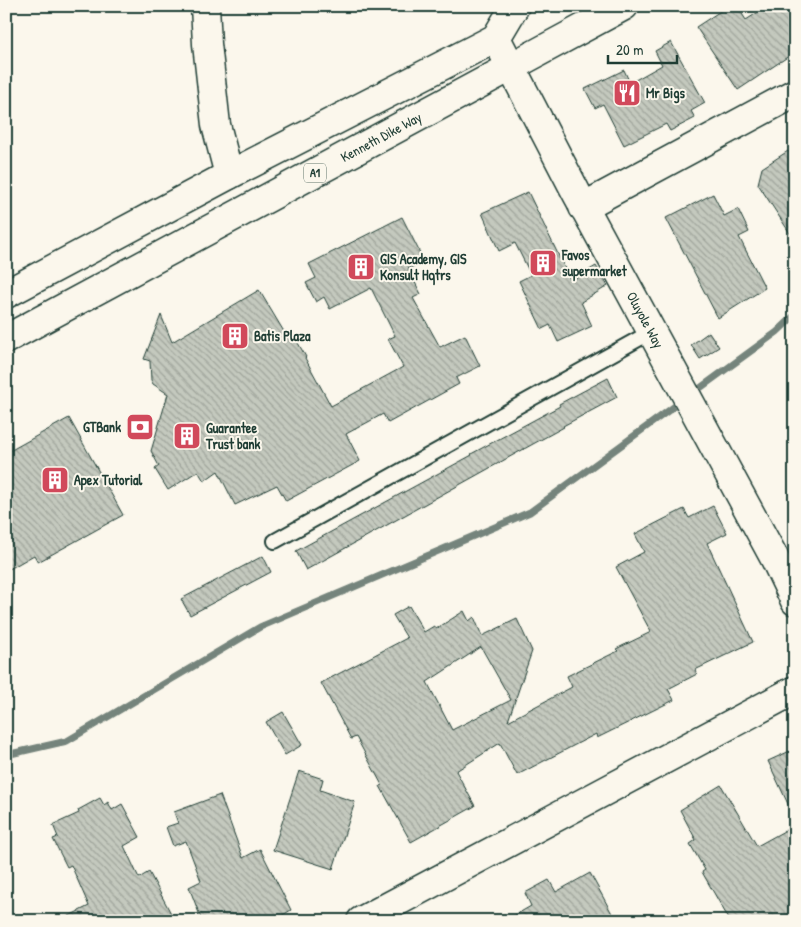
<svg xmlns="http://www.w3.org/2000/svg" width="801" height="927" viewBox="0 0 801 927" font-family="'Patrick Hand',sans-serif">
	<style>
		.lines { fill: none; stroke-linecap: round; stroke-linejoin: round }
		.stream { stroke: #74847b; stroke-width: 7 }
		.building { fill: url(#building-back-hatch); stroke: #1f3d34; fill-rule: evenodd }
		.lane-casing { stroke: #1f3d34; stroke-width: 18 }
		.street-casing { stroke: #1f3d34; stroke-width: 31 }
		.highway-casing { stroke: #1f3d34; stroke-width: 31 }
		.lane { stroke: #fbf7ec; stroke-width: 14 }
		.street { stroke: #fbf7ec; stroke-width: 28 }
		.highway { stroke: #fbf7ec; stroke-width: 28 }
		.labels { text-anchor: middle; stroke-width: 4; stroke-linejoin: round; paint-order: stroke }
		.shield { fill: #fbf7ec; stroke: #61756b; stroke-width: 1 }
		.shield-label { font-size: 12px; font-weight: bold; fill: #1f3d34 }
		.poi-label { font-size: 14px; font-weight: bold; fill: #1f3d34; stroke: #fbf7ec; text-anchor: start }
		.street-label { font-size: 14px; fill: #1f3d34; stroke: #fbf7ec }
	</style>
	<defs>
		<pattern id="building-back-hatch" width="6" height="6" patternUnits="userSpaceOnUse" patternTransform="scale(1.25)"><rect width="6" height="6" fill="#c4c9be"/><path d="M-1 5l2 2M0 0l6 6M5-1l2 2" fill="none" stroke="#9fa49b"/></pattern>
	</defs>
	<rect width="100%" height="100%" fill="#fbf7ec"/>
	<filter id="ink" filterUnits="userSpaceOnUse"><feTurbulence type="fractalNoise" baseFrequency=".02" numOctaves="2"/><feDisplacementMap in="SourceGraphic" scale="10" xChannelSelector="R" yChannelSelector="G"/><feConvolveMatrix kernelMatrix="1 2 1 2 8 2 1 2 1" color-interpolation-filters="sRGB"/></filter>
	<g filter="url(#ink)">
		<g class="lines">
			<!-- stream -->
			<path class="stream" d="M692 394 777 332 795 315
				M6 755 67 741 260 627 530 512 683 400"/>
		</g>
		<!-- building -->
		<path class="building" d="M728 6H737L746 20 768 6H795V52L738 90 696 27Z
			M671 42 705 103 691 111 695 118 670 131 666 124 624 145 603 104 595 108 585 89 624 70 630 83 662 65 655 51Z
			M788 151 795 161V241L758 184 762 168Z
			M528 192 571 281 596 266 608 286 581 302 592 326 558 342 550 325 542 329 519 281 531 275 515 243 499 251 482 213Z
			M713 194 724 216 738 209 749 232 739 237 765 288 718 318 666 218Z
			M402 217 424 261 408 269 421 294 413 298 440 347 465 335 480 366 456 378 459 384 388 423 383 414 346 434 360 461 286 501 277 485 235 505 218 471 204 481 198 471 168 490 155 469 159 466 151 451 168 394 153 384 151 380 150 361 144 359 161 315 172 342 259 290 289 340 294 336 306 357 305 358 331 406 403 367 388 339 395 336 371 288 330 309 324 297 316 302 306 283 316 278 309 264Z
			M709 332 719 347 700 359 691 345Z
			M608 378 617 397 563 426 564 427 533 444 306 570 296 551 472 455 471 454 560 406 559 404Z
			M69 418 123 515 38 562 34 555 6 571V453Z
			M713 506 727 533 707 543 753 642 695 670 697 674 668 689 674 700 597 738 596 734 517 775 500 743 456 771 475 806 411 842 380 786 382 785 356 737 351 739 321 683 407 638 393 615 409 606 424 632 434 626 436 629 464 611 469 621 474 617 482 636 517 619 532 651 508 721 572 687 567 676 618 651 616 649 651 632 616 567 644 552 635 534 684 509 689 518ZM481 647 511 700 452 730 427 682Z
			M263 556 271 572 190 615 181 599Z
			M283 712 302 745 285 755 266 722Z
			M790 751 795 762V819L768 761Z
			M299 771 323 779 320 790 355 802 333 869 273 850Z
			M721 785 757 846 795 825V921H730L702 872 705 870 690 844 696 840 680 810Z
			M220 795 243 858 260 849 291 910 273 921H202L189 887 201 881 186 841 173 846 166 827 178 823 174 812Z
			M100 798 104 805 108 802 112 810 122 804 140 837 124 846 139 878 149 872 175 921H59L89 906 71 865 67 867 53 839 58 837 53 825 79 813 78 810Z
			M590 873 616 921H505L531 906 525 893 549 880 556 892Z"/>
		<g class="lines">
			<defs>
				<path id="lane" d="M275 541 651 332"/>
				<g id="street">
					<path d="M205 6 207 44 216 125 229 175"/>
					<path id="s1" d="M496 38 577 194 775 559 795 601"/>
					<path d="M583 207 795 93"/>
					<path d="M361 921 795 690"/>
				</g>
				<g id="highway">
					<path d="M6 294 229 175 496 38 515 6"/>
					<path id="s2" d="M6 339 624 6"/>
				</g>
			</defs>
			<!-- lane casing -->
			<use href="#lane" class="lane-casing"/>
			<!-- street casing -->
			<use href="#street" class="street-casing"/>
			<!-- highway casing -->
			<use href="#highway" class="highway-casing"/>
			<!-- lane -->
			<use href="#lane" class="lane"/>
			<!-- street -->
			<use href="#street" class="street"/>
			<!-- highway -->
			<use href="#highway" class="highway"/>
		</g>
	</g>
	<!-- icons -->
	<defs>
		<symbol id="restaurant-square" viewBox="-11 -11 22 22"><rect x="-9" y="-9" width="18" height="18" rx="4" fill="#d1495b" stroke="#fbf7ec"/><path d="M-5-6h1v4h1v-4h1v4h1v-4h1v5L-1.5 .5V6h-2V.5L-5-1ZM5-6V6H3V1.5H1.5Q1.5-4 5-6Z" fill="#fff"/></symbol>
		<symbol id="building-square" viewBox="-11 -11 22 22"><rect x="-9" y="-9" width="18" height="18" rx="4" fill="#d1495b" stroke="#fbf7ec"/><path d="M-4-6H4V6H1V3H-1V6H-4ZM-2.5-4.3h1.7v1.8h-1.7ZM.8-4.3h1.7v1.8H.8ZM-2.5-1h1.7V.8h-1.7ZM.8-1h1.7V.8H.8Z" fill="#fff"/></symbol>
		<symbol id="bank-square" viewBox="-11 -11 22 22"><rect x="-9" y="-9" width="18" height="18" rx="4" fill="#d1495b" stroke="#fbf7ec"/><path d="M-6-4H6V4H-6ZM0-2.3a2.3 2.3 0 1 0 0 4.6a2.3 2.3 0 1 0 0-4.6Z" fill="#fff"/></symbol>
	</defs>
	<g fill-rule="evenodd">
		<use href="#restaurant-square" x="611" y="77" width="32" height="32"/>
		<use href="#building-square" x="527" y="247" width="32" height="32"/>
		<use href="#building-square" x="345" y="251" width="32" height="32"/>
		<use href="#building-square" x="219" y="320" width="32" height="32"/>
		<use href="#bank-square" x="124" y="411" width="32" height="32"/>
		<use href="#building-square" x="171" y="420" width="32" height="32"/>
		<use href="#building-square" x="39" y="464" width="32" height="32"/>
	</g>
	<g class="labels">
		<!-- shield labels -->
		<rect class="shield" x="304" y="163.5" width="22" height="19" rx="4"/>
		<g class="shield-label">
			<text x="315" y="177">A1</text>
		</g>
		<!-- poi labels -->
		<g class="poi-label">
			<text x="646" y="98">Mr Bigs</text>
			<text x="562" y="260">Favos<tspan x="562" dy="16">supermarket</tspan></text>
			<text x="380" y="264">GIS Academy, GIS<tspan x="380" dy="16">Konsult Hqtrs</tspan></text>
			<text x="254" y="341">Batis Plaza</text>
			<text x="121" y="432" text-anchor="end">GTBank</text>
			<text x="206" y="433">Guarantee<tspan x="206" dy="16">Trust bank</tspan></text>
			<text x="74" y="485">Apex Tutorial</text>
		</g>
		<!-- street labels -->
		<g class="street-label">
			<text dy="5" stroke="none"><textPath href="#s2" startOffset="426">Kenneth Dike Way</textPath></text>
			<text dy="5" stroke="none"><textPath href="#s1" startOffset="319">Oluyole Way</textPath></text>
		</g>
	</g>
	<!-- margin -->
	<rect width="801" height="927" fill="none" stroke="#fbf7ec" stroke-width="25"/>
	<rect x="12" y="12" width="776" height="902" fill="none" stroke="#1f3d34" stroke-width="2" filter="url(#ink)"/>
	<!-- scale -->
	<path d="M608 55v8h69v-8" fill="none" stroke="#1f3d34" stroke-width="2.5"/>
	<text x="616" y="55" font-size="15" fill="#1f3d34" stroke="#fbf7ec" stroke-width="4" paint-order="stroke">20 m</text>
</svg>
